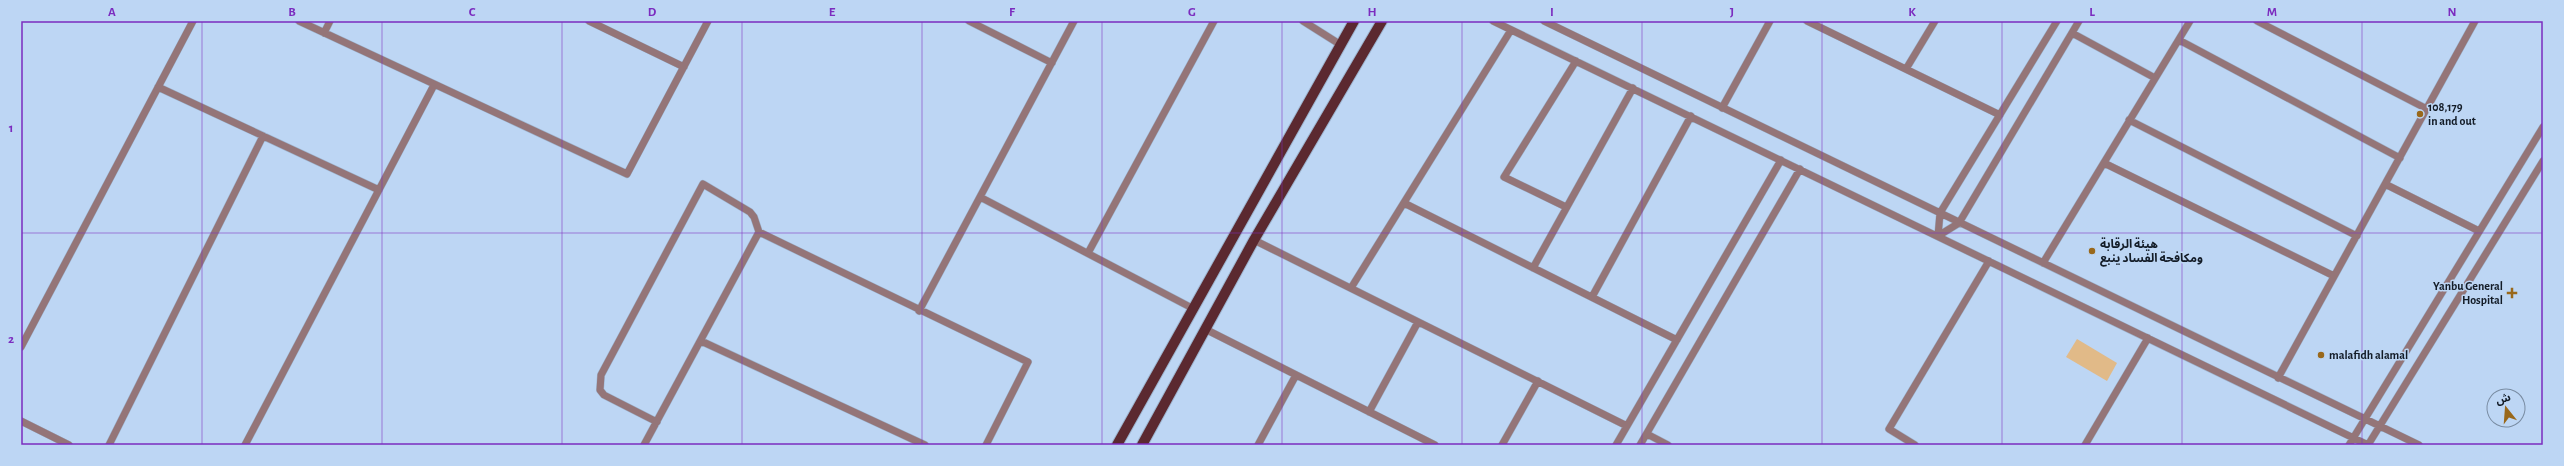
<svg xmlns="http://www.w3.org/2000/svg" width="2564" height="466" viewBox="0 0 2564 466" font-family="'Alegreya Sans','Noto Sans Arabic',sans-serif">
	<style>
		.green { fill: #e1ba88 }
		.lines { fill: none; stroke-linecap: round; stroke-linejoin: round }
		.minor-casing { stroke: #9eb5cf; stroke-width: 8 }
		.primary-casing { stroke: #9eb5cf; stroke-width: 12 }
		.minor { stroke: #947578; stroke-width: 7 }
		.primary { stroke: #5b2930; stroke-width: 10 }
		.grid { fill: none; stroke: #7b2cbf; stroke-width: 1; stroke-opacity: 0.55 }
		.poi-dot { fill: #99681b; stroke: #bdd6f4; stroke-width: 1.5 }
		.labels { text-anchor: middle; stroke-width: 3; stroke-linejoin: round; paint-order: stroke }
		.poi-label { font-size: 12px; font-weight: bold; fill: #131c27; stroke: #bdd6f4; text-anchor: start }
		.neatline { fill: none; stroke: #7b2cbf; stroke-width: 1.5 }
		.grid-label { font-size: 13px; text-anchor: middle; font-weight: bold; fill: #7b2cbf }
	</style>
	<rect width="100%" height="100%" fill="#bdd6f4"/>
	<!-- green -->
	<path class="green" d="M2077 339 2117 363 2107 381 2066 357Z"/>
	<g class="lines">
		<defs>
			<path id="minor" d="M299 21 627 174 708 21
				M589 21 684 67
				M969 21 1052 63
				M1303 21 1341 45
				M1493 21 2368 445 2543 161
				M1544 21 2419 445
				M1807 21 2000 115
				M2257 21 2427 109
				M324 33 330 21
				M2072 33 2155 78
				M2179 40 2400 158
				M1906 69 1935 21
				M158 87 379 190
				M1722 108 1770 21
				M2129 120 2357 236
				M2104 163 2334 276
				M2385 184 2479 231
				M980 197 1192 308
				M1404 203 1677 340
				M1566 207 1504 177 1576 61
				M1938 236 1959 223 2079 21
				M1938 236 1940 213 2057 21
				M1254 240 1627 426
				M1088 253 1214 21
				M2043 263 2190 21
				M1533 268 1633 88
				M1351 288 1511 30
				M1592 297 1691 116
				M919 311 1074 21
				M1205 329 1435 445
				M701 341 925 445
				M21 347 193 21
				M2278 378 2475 21
				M1369 412 1418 322
				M21 421 69 445
				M657 422 604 395 600 390 601 375 703 184 750 212 754 217 759 232
				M1647 434 1668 445
				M109 445 263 136
				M245 445 434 85
				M644 445 759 232 1028 362 986 445
				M1258 445 1296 375
				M1502 445 1538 381
				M1616 445 1781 160
				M1640 445 1800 169
				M1915 445 1889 429 1989 261
				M2085 445 2148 338
				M2349 445 2543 127"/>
			<path id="primary" d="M1117 445 1354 21
				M1142 445 1254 240 1382 21"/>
		</defs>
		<!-- minor casing -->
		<use href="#minor" class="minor-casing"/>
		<!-- primary casing -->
		<use href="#primary" class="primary-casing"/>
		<!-- minor -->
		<use href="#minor" class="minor"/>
		<!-- primary -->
		<use href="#primary" class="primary"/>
	</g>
	<!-- grid -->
	<path class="grid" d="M202 21V445M382 21V445M562 21V445M742 21V445M922 21V445M1102 21V445M1282 21V445M1462 21V445M1642 21V445M1822 21V445M2002 21V445M2182 21V445M2362 21V445M21 233H2543"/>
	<!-- markers -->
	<g class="poi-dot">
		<circle cx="2420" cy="114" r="4"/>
		<circle cx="2092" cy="251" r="4"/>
		<path d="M2510 287h4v4h4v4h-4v4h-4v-4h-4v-4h4z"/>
		<circle cx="2321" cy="355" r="4"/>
	</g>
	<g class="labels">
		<!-- poi labels -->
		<g class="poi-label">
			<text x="2428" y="111">108,179<tspan x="2428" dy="14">in and out</tspan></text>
			<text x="2100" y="248">هيئة الرقابة<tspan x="2100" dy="14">ومكافحة الفساد ينبع</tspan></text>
			<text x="2503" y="290" text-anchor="end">Yanbu General<tspan x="2503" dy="14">Hospital</tspan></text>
			<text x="2329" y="359">malafidh alamal</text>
		</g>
	</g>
	<!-- border -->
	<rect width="2564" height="466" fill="none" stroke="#bdd6f4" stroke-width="44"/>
	<!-- north arrow -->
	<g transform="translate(2506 408) rotate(343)"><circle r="19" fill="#bdd6f4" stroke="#798ca2"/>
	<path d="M0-3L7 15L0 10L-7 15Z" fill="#99681b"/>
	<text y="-6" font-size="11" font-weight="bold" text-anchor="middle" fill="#131c27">ش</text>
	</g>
	<rect x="22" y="22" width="2520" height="422" class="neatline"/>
	<g class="grid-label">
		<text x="112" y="16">A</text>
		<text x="292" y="16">B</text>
		<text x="472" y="16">C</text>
		<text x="652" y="16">D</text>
		<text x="832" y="16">E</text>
		<text x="1012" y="16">F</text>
		<text x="1192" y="16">G</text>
		<text x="1372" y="16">H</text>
		<text x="1552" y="16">I</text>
		<text x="1732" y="16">J</text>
		<text x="1912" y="16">K</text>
		<text x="2092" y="16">L</text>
		<text x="2272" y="16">M</text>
		<text x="2452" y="16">N</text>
		<text x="11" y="132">1</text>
		<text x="11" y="343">2</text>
	</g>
</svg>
